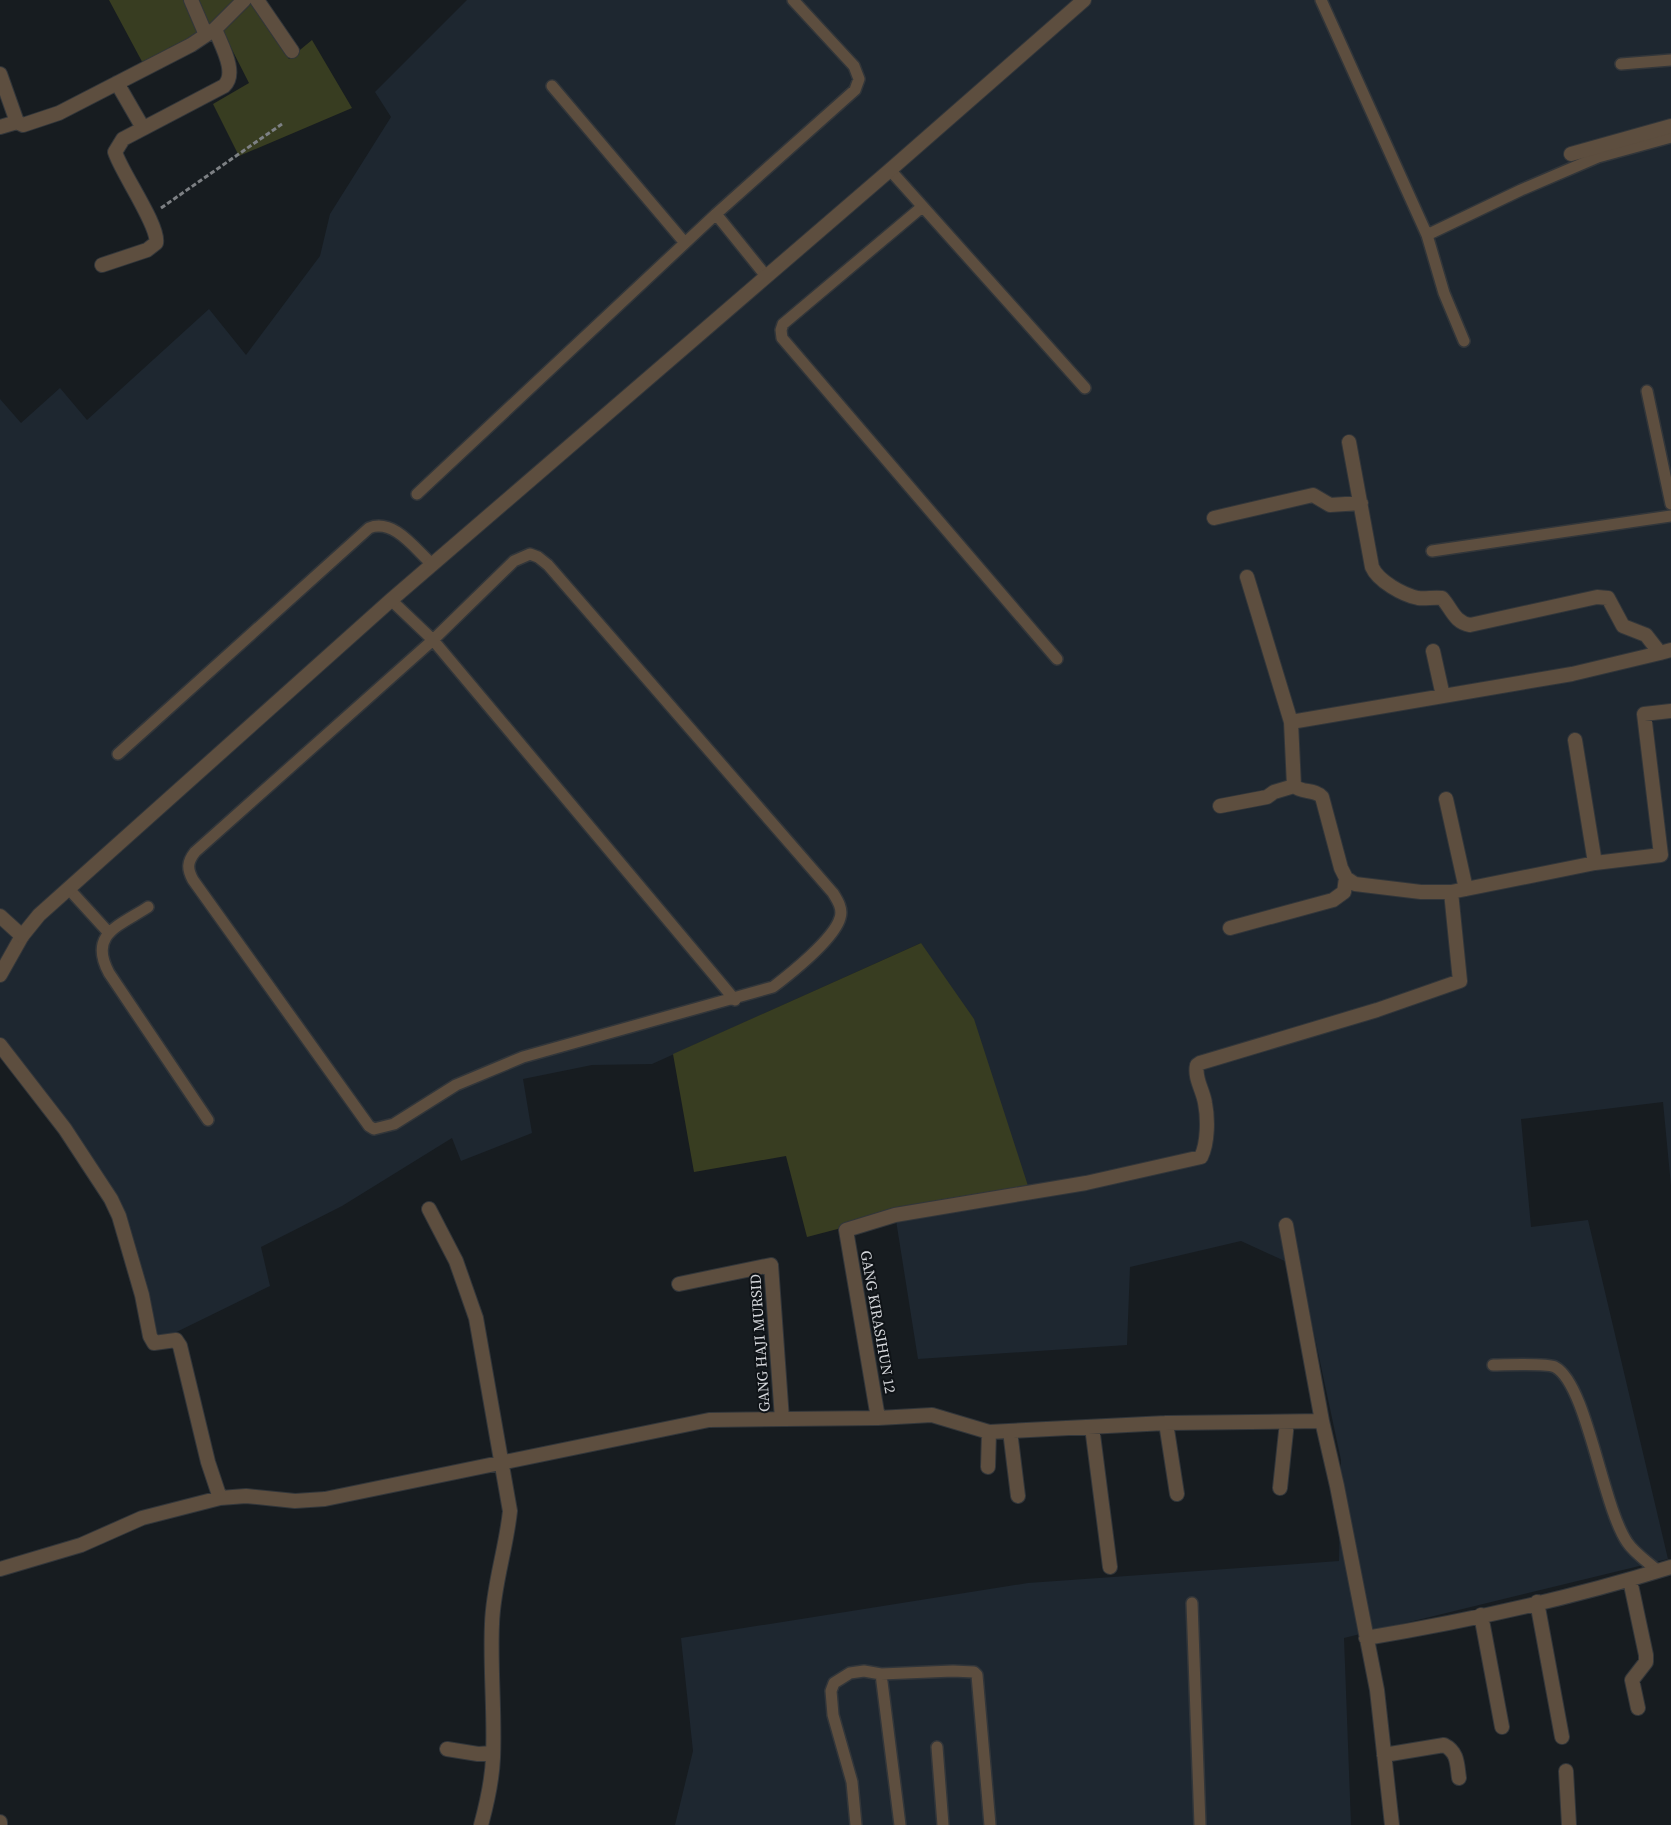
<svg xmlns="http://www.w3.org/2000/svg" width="1671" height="1825" viewBox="0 0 1671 1825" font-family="'Source Serif 4',serif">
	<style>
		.built { fill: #1e2730 }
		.green { fill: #383d21 }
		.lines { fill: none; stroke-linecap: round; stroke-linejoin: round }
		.service-casing { stroke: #32363a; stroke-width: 14 }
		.minor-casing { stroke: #32363a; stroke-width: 16 }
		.tertiary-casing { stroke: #32363a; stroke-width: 16 }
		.path { stroke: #7d8084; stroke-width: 3; stroke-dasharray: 5 2.5; stroke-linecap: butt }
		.service { stroke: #5d4e3f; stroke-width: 11 }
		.minor { stroke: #5d4e3f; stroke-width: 14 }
		.tertiary { stroke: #5d4e3f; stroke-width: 14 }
		.labels { text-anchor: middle; stroke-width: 4; stroke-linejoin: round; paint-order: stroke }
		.street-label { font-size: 15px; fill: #d5d7db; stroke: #0f1317 }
	</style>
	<rect width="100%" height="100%" fill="#171c20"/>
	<!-- built -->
	<path class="built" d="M467 0H1671V1186L1663 1102 1521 1119 1531 1227 1588 1220 1668 1559 1344 1638 1351 1825H675L693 1751 681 1638 1028 1583 1339 1561 1341 1460 1300 1268 1241 1241 1130 1267 1127 1345 918 1359 895 1214 921 943 652 1064 592 1065 523 1079 532 1133 461 1161 452 1138 342 1206 261 1247 270 1286 152 1344 123 1211 0 1039V399L21 423 60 388 87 420 209 309 246 355 320 256 330 214 391 117 375 92Z"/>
	<!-- green -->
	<path class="green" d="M109 0H260L256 5 289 59 312 40 352 108 239 156 213 104 249 83 222 30 146 69Z
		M921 943 974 1019 1029 1189 895 1214 807 1237 786 1156 694 1172 673 1054Z"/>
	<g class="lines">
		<defs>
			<path id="service" d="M1321 0 1427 235 1444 293 1464 341
				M1621 64 1671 60
				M552 86 685 243
				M890 170 1085 388
				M922 207 783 324 781 330 782 338 1057 659
				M716 214 766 276
				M1427 235 1521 190 1598 157 1671 137
				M1647 391 1671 504
				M417 494 716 214 855 90 859 79 854 66 793 0
				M1432 551 1671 516
				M530 554 538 557 548 565 833 893C838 901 843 909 840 918 834 939 790 974 773 987L523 1057 456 1085 394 1124 374 1129 369 1126 193 880C187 869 187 862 195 852L433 640 514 561Z
				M391 600 433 640 735 1000
				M118 754 369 528C394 518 415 549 432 564
				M68 888 109 933
				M148 907C119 926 88 934 109 973L208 1120
				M1493 1365C1506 1365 1546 1363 1555 1367 1587 1384 1602 1505 1627 1542 1634 1553 1648 1562 1658 1571
				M1192 1603 1200 1825
				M881 1674 900 1825
				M937 1747 943 1825
				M856 1825 852 1782 833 1715 831 1691 834 1683 850 1673 864 1671 881 1674 953 1671 974 1672 977 1675 990 1825"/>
			<path id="minor" d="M191 0 206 35
				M257 0 292 51
				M215 29 244 0
				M0 74 17 122 23 125 59 113 191 45 215 29C221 45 238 73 224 86L123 139 115 152C121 172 160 227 156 243L147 250 102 265
				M117 83 143 128
				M0 127 17 122
				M1571 154 1671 126
				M1349 442 1372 567C1378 581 1403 595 1418 598 1425 599 1434 597 1442 598 1452 609 1454 622 1470 625L1597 597 1608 598 1623 626 1646 635 1660 653 1671 650
				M1214 518 1313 495 1330 505 1361 503
				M1247 577 1291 722 1294 786C1302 793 1315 789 1322 797L1341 868 1346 878 1355 884 1421 892H1451L1595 863 1575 740
				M1433 651 1443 696
				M1291 722 1572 674 1660 653
				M1446 799 1466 889
				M1220 806 1267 797 1274 792 1294 786
				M1595 863 1661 855 1644 714 1671 711
				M1230 928 1333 900 1344 892 1346 878
				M0 975 22 936
				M0 1045 65 1129 111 1199 119 1216 142 1295 150 1336 154 1343 176 1340 180 1346 208 1462 220 1498
				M429 1209 456 1261 476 1318 510 1511C506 1550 493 1586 492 1624 490 1668 495 1713 493 1758 492 1781 487 1803 481 1825
				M679 1284 771 1265 782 1419
				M878 1418 846 1230 895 1215 1086 1183 1201 1157C1208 1143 1208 1118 1205 1103 1203 1090 1194 1078 1197 1065L1200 1063 1377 1010 1460 981 1451 892
				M1322 1421 1337 1486 1377 1690 1392 1825
				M1166 1423 1177 1494
				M1092 1427 1110 1567
				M1010 1431 1018 1496
				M988 1467 989 1432
				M1280 1488 1287 1422
				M0 1569 81 1545 142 1518 220 1498 246 1496 295 1501 325 1499 709 1420 878 1418 932 1415 989 1432 1166 1423 1322 1421 1286 1225
				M1630 1580 1646 1655V1662L1632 1680 1638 1708
				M1537 1602 1562 1737
				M1481 1615 1502 1727
				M1366 1638C1468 1621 1572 1598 1671 1567
				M447 1749 478 1754 493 1753
				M1384 1755 1444 1745C1458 1752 1457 1764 1459 1778
				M1566 1771 1569 1825
				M0 1825V1822"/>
			<path id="tertiary" d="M0 916 22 936 39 915 391 600 890 170 1084 0"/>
		</defs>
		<!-- service casing -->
		<use href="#service" class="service-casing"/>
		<!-- minor casing -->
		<use href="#minor" class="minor-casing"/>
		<!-- tertiary casing -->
		<use href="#tertiary" class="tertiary-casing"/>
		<!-- path -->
		<path class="path" d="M161 208 282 124"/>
		<!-- service -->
		<use href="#service" class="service"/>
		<!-- minor -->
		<use href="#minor" class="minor"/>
		<!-- tertiary -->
		<use href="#tertiary" class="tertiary"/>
	</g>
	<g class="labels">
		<!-- street labels -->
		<g class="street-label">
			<text transform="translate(878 1322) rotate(80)" y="5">GANG KIRASIHUN 12</text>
			<text transform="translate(760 1343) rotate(-94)" y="5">GANG HAJI MURSID</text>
		</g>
	</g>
</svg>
